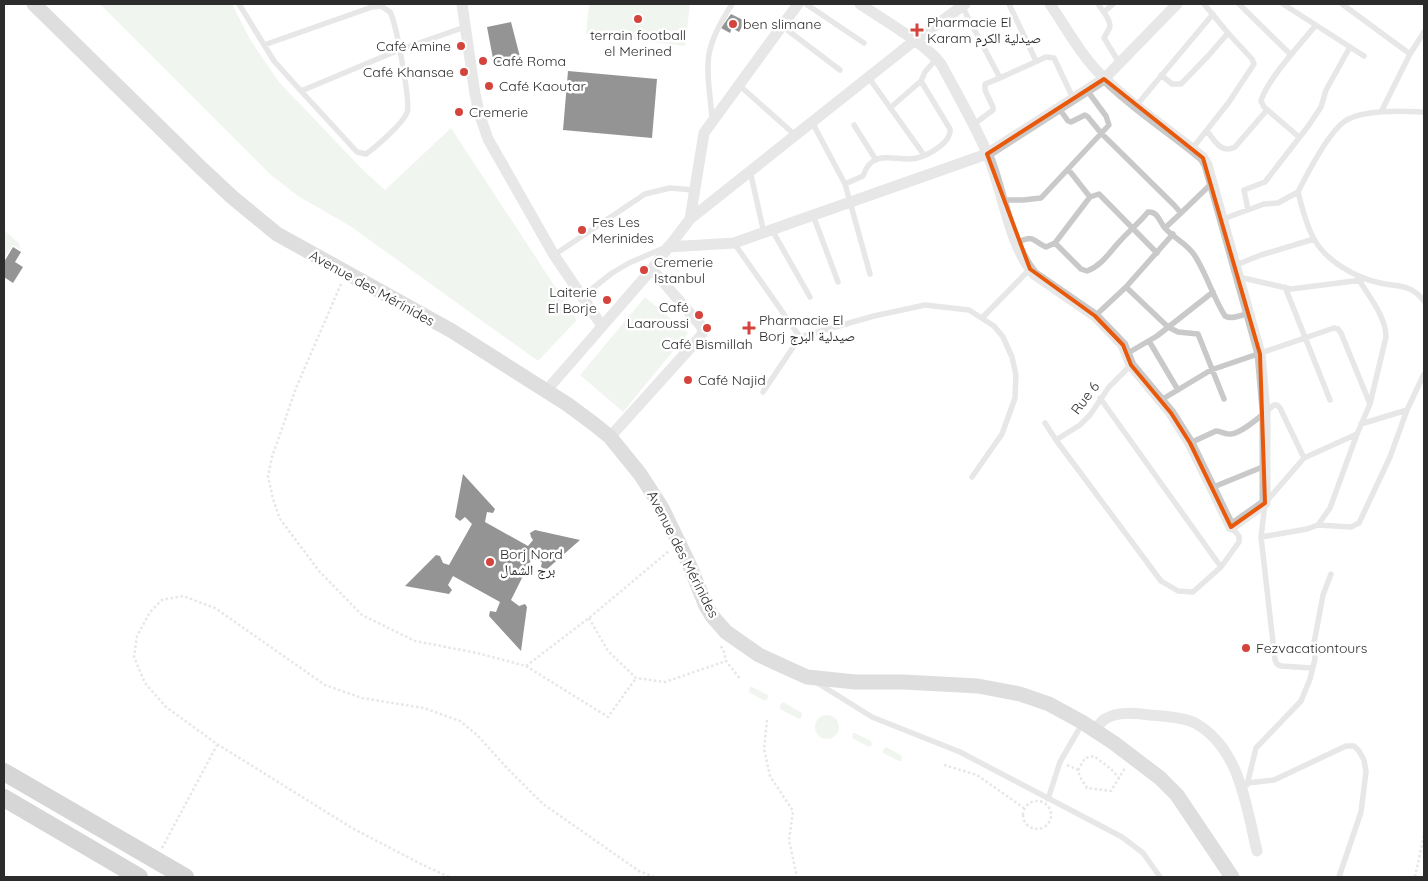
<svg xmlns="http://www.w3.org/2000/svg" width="1428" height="881" viewBox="0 0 1428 881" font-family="Quicksand,'Noto Naskh Arabic',sans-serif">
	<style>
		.green { fill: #e0e9db }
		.building { fill: #131313 }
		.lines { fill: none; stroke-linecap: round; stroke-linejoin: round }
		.path { stroke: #c9c9c9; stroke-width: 2.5; stroke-dasharray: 2.5 2.5; stroke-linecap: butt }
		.lane { stroke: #c9c9c9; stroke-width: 5.5 }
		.street { stroke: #c9c9c9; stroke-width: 11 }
		.secondary { stroke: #b6b6b6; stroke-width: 15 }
		.primary { stroke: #a4a4a4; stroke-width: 18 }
		.marked { fill: none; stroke: #e8590c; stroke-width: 4; stroke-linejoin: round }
		.poi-dot { fill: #d4443d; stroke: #fff; stroke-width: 2 }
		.labels { text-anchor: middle; stroke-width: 5; stroke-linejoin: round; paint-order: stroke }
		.poi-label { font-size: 14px; fill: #2c2c2c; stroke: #fff; text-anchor: start }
		.street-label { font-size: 14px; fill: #2c2c2c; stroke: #fff }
	</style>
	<rect width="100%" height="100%" fill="#fff"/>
	<!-- green -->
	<path class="green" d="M100 4H232L251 41 279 82 363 170 385 190 451 128 577 320 538 361 350 226 298 196 272 176Z
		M589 4H690L685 46 586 34Z
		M4 230 19 243 20 249 13 245 4 258Z
		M645 297 688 333 623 412 580 375Z
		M750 687H752L768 695V698L765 701 749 692Z
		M783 702 802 713 801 718 799 719 780 709V705Z
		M815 727a12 12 0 1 1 24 0a12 12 0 1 1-24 0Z
		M853 733H855L871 741 872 745 869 747 852 738Z
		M886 747 902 756 901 761H899L883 753V750Z"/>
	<!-- building -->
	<path class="building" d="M731 14 745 21 739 32 732 28 730 33 721 28Z
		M511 22 520 57 494 64 487 27Z
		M568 71 657 79 652 138 563 130Z
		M13 247 21 252 15 262 23 267 13 283 4 277V262Z
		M463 474 495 509 493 513 487 512 485 522 528 546 533 540 531 537 530 533 535 530 580 540 546 570 541 567 542 562 532 558 511 600 519 606 525 604 527 607 521 651 489 616 490 611 496 612 500 602 453 576 448 585 452 590 449 594 405 586 436 555 440 556 443 563 449 565 472 524 465 517 460 521 455 517Z"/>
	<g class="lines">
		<!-- path -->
		<path class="path" d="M341 284 296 388 272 457 268 476 273 499 280 519 319 571 362 615 415 641 477 653 526 666 608 717 636 678
			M589 618 608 651 636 678 665 682 726 661
			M721 646 724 652 726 661 741 680
			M526 666 589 618 669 551
			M767 720 764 749 770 776 793 811 789 840 797 877
			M944 765 977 775 1024 808
			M1067 765 1078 770 1080 777 1087 788 1111 791 1125 768
			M1078 770 1085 758 1094 756 1110 768 1119 778
			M1023 815a14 14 0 1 1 28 0a14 14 0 1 1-28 0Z
			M162 848 217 745
			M449 877 421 864 352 828 217 744 166 707 145 683 134 657 137 636 150 612 162 600 183 596 215 608 325 685 362 698 424 708 460 721 477 735 508 769 543 804 639 871 654 877
			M1415 877 1424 835"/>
		<!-- lane -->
		<path class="lane" d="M239 4 274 61 301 91 399 50 465 27
			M806 4 864 43
			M1009 4 1036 61
			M1098 4C1102 10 1110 18 1110 26 1109 30 1106 34 1104 38L1120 64
			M1239 4 1291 55
			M1283 4 1364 56
			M1342 4 1410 54
			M962 6 1000 78 985 84V90L993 107V110L973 125
			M1104 12 1113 4
			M782 26 840 70
			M264 45 372 7 381 6 390 12C396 22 411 104 407 113 402 124 376 147 366 154L357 152 301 91
			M1161 75 1172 84H1181L1209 55 1228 33
			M869 78 924 155
			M1000 78 1046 57 1054 58 1073 98
			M739 85 795 135
			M1136 106 1213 14
			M1058 107 1068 121 1071 122 1085 115 1088 117 1101 133 1174 205 1181 213 1165 228
			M890 108 921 81
			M1381 112 1410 54 1424 32
			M1424 112C1403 111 1363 109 1345 121 1329 132 1307 174 1298 192 1302 208 1306 225 1314 239 1326 261 1356 278 1380 283 1400 287 1411 284 1424 301
			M712 119C711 98 704 66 711 46 715 31 724 17 732 4
			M812 122 845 184 870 274
			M854 125 876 160
			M1207 131C1215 141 1221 154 1235 147L1267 110
			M1299 137 1264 107 1261 101C1266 81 1302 42 1316 25
			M1192 149 1229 102 1254 64 1252 59 1228 33 1204 4
			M1068 169 1090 197
			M750 171 764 233
			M845 184 863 176C873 146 897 163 917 158 929 155 952 142 950 129L921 81 925 72 937 58
			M1002 200H1023L1041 198 1109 125 1106 116 1086 89
			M1248 210 1244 190 1265 182 1309 125 1321 107 1326 90 1350 47
			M1181 213 1212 183
			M813 215 838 282
			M1223 219 1264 204 1278 203 1298 192
			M772 230 810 297
			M1016 242C1037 235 1029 239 1046 247L1055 243 1090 197 1099 194 1157 253
			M734 243 800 337
			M1055 243 1081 269 1087 271C1103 265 1110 251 1121 240 1130 230 1140 222 1148 212 1157 211 1159 220 1164 227 1173 238 1187 243 1195 256 1207 275 1213 297 1225 316 1232 320 1241 315 1249 313
			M554 255 645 194 670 188 694 190
			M1236 265 1261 255 1314 239
			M1239 277 1291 289 1362 280
			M1126 287 1168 327 1178 332 1198 334 1224 399
			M1285 287 1330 400
			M583 296 612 273 629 263 664 248
			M1095 316 1126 287 1173 234
			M982 318 1030 269
			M1149 341 1178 390
			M1128 353 1157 336 1213 292
			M763 392 800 337 874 316 925 305 969 310 994 326 1003 337 1012 357 1016 375 1015 398 1002 434 972 477
			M1161 400 1211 370 1334 328 1338 329 1341 333 1370 404
			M1045 423 1056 440 1161 581 1178 591 1193 592 1221 567 1100 398
			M1361 424 1407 410
			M1056 440 1080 425 1090 415 1109 387 1131 365
			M1190 443 1216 431C1221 431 1226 435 1231 434 1243 433 1264 413 1274 405H1277L1280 408 1304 458
			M1211 488 1265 466
			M1318 525 1330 508 1357 434 1370 404 1386 337C1386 317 1370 298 1359 280
			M1261 537 1307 529 1318 525 1351 527 1359 523 1390 457 1407 410 1424 374
			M1221 567 1239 542V536L1231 527
			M1312 668 1281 666 1277 664 1275 660 1261 537 1265 503 1304 458 1357 434
			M816 682 872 717 960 752 1122 837 1143 853 1160 877
			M1248 783 1274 780 1346 746H1354L1359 751 1364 760 1366 772 1361 812 1339 877
			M1247 785 1256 748 1301 701 1310 679 1315 659 1314 643 1323 595 1331 574
			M1048 799 1060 762 1082 724"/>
		<!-- street -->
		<path class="street" d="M462 4 475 94 480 116 488 139 554 255 602 326
			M860 4C882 19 926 44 941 64 957 94 974 123 987 153 1003 190 1008 243 1034 274L1095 316 1123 345 1131 365 1171 413 1190 443 1231 527 1265 503V412L1260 354 1207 165 1203 158C1171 131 1134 108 1104 78 1082 57 1067 29 1050 4
			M690 219 704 133 798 4
			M668 247 734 243 987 154 1104 79 1177 4
			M546 391 652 269 690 219 914 41 965 4
			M610 437 701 336 703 331 701 326 652 269
			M1095 730C1098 727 1101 721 1105 719 1117 711 1137 713 1150 715 1164 716 1183 717 1195 723 1240 748 1246 806 1257 851"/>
		<!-- secondary -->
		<path class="secondary" d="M34 4 199 166 232 197 277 234 452 331 567 404 594 424 610 437 640 474 662 508 689 564 706 606 712 616 726 632 759 655 807 677 855 682H903L978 686 1020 694 1049 704 1082 722 1114 743 1160 778 1177 795 1232 877"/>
		<!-- primary -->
		<path class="primary" d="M4 772 185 877
			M4 798 139 877"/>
	</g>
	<!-- marked area -->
	<path d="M0 0H1428V881H0ZM1104 79 1203 158 1260 354 1265 503 1231 527 1190 443 1171 413 1131 365 1123 345 1095 316 1030 269 987 154Z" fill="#fff" fill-opacity=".55" fill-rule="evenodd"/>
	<path class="marked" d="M1104 79 1203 158 1260 354 1265 503 1231 527 1190 443 1171 413 1131 365 1123 345 1095 316 1030 269 987 154Z"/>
	<!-- markers -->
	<g class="poi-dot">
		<circle cx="638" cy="19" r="5"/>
		<circle cx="733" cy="24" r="5"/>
		<path d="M914.5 22.5h5v5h5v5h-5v5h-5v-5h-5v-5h5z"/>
		<circle cx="461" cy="46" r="5"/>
		<circle cx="483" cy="61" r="5"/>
		<circle cx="464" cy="72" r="5"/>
		<circle cx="489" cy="86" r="5"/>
		<circle cx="459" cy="112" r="5"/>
		<circle cx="582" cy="230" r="5"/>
		<circle cx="644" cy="270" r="5"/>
		<circle cx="607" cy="300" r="5"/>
		<circle cx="699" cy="315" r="5"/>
		<circle cx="707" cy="328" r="5"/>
		<path d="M746.5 320.5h5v5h5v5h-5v5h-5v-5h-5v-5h5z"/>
		<circle cx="688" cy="380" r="5"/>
		<circle cx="490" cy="562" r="5"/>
		<circle cx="1246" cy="648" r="5"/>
	</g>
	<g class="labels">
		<!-- poi labels -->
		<g class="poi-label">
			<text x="927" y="27">Pharmacie El<tspan x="927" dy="16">Karam صيدلية الكرم</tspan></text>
			<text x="743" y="29">ben slimane</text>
			<text x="638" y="40" text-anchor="middle">terrain football<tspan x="638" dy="16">el Merined</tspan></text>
			<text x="451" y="51" text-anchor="end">Café Amine</text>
			<text x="493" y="66">Café Roma</text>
			<text x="454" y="77" text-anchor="end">Café Khansae</text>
			<text x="499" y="91">Café Kaoutar</text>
			<text x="469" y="117">Cremerie</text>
			<text x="592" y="227">Fes Les<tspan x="592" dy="16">Merinides</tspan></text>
			<text x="654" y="267">Cremerie<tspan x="654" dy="16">Istanbul</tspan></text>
			<text x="597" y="297" text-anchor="end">Laiterie<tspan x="597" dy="16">El Borje</tspan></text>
			<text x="689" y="312" text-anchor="end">Café<tspan x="689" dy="16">Laaroussi</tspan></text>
			<text x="759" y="325">Pharmacie El<tspan x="759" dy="16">Borj صيدلية البرج</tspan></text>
			<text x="707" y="349" text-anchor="middle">Café Bismillah</text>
			<text x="698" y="385">Café Najid</text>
			<text x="500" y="559">Borj Nord<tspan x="500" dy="16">برج الشمال</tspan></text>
			<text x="1256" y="653">Fezvacationtours</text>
		</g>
		<!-- street labels -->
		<g class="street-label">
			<text transform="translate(372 288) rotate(29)" y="5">Avenue des Mérinides</text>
			<text transform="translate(1085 398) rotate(-53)" y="5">Rue 6</text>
			<text transform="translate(683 554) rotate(63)" y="5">Avenue des Mérinides</text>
		</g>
	</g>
	<!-- border -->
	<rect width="1428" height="881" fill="none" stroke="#2c2c2c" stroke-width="10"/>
</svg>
